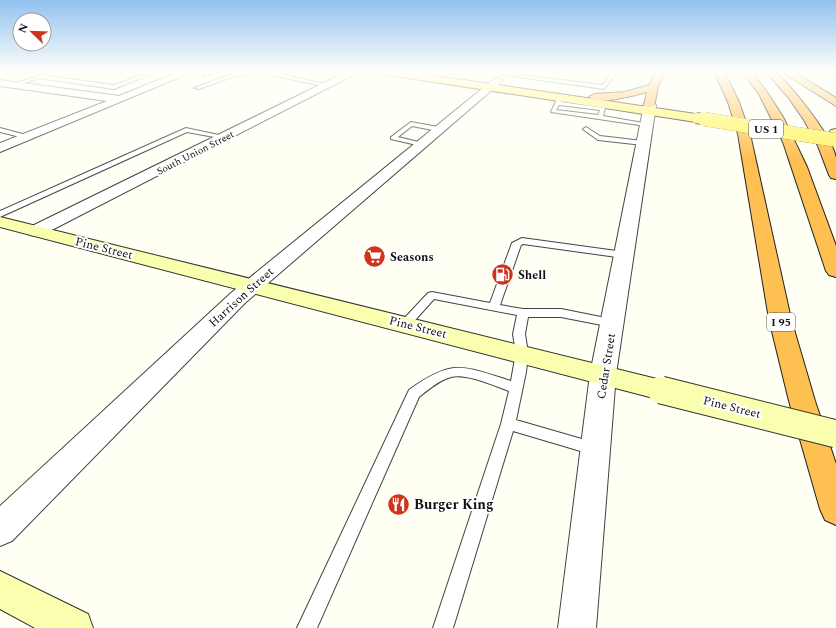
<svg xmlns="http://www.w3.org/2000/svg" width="836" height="628" viewBox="0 0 836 628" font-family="Spectral,serif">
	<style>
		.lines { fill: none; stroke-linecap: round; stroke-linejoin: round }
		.service-casing { stroke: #434343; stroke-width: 2 }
		.minor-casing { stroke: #434343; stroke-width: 2 }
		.tertiary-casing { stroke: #434343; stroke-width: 2 }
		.secondary-casing { stroke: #323232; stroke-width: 2 }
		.primary-casing { stroke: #212121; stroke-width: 2 }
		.motorway-casing { stroke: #212121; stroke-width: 2 }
		.service { fill: #fff; fill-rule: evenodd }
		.minor { fill: #fff; fill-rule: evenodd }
		.tertiary { fill: #fff; fill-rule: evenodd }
		.secondary { fill: #faffaf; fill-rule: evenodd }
		.primary { fill: #fff564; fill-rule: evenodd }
		.motorway { fill: #ffc052; fill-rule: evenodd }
		.secondary-bridge-casing { stroke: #323232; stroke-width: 29; stroke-linecap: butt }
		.primary-bridge-far1-casing { stroke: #212121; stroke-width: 12; stroke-linecap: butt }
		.primary-bridge-casing { stroke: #212121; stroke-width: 14; stroke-linecap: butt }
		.secondary-bridge { stroke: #faffaf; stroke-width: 27 }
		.primary-bridge-far1 { stroke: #fff564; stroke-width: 10 }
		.primary-bridge { stroke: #fff564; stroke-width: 14 }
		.labels { text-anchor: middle; stroke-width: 4; stroke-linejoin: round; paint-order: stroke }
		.far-street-label { font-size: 10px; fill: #101010; stroke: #fff }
		.shield { fill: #fff; stroke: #585858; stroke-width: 1 }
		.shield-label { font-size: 11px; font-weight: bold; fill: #101010 }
		.street-label { font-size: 12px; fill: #101010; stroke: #fff }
		.poi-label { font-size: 12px; font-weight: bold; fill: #101010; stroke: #fff; text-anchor: start }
		.near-poi-label { font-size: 14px; font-weight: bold; fill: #101010; stroke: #fff; text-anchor: start }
	</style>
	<rect width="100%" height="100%" fill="#fffff4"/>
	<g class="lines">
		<defs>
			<path id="service" d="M106 72 142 75 156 72 114 89 39 78 13 87 10 85 45 74 47 75 46 76 114 85 137 77Z
				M211 72H218L205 77 203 76Z
				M249 72H270L330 85 327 87 262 73 232 77 199 89 194 88 229 75Z
				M453 72H458L453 75 451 74Z
				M496 72 603 85 611 73 619 72 615 75 604 89 498 74Z
				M558 97 563 98 561 102 605 108 603 116 649 124 646 126 551 112ZM559 105 600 110 598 115 556 110Z
				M411 122 438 127 441 129 438 131 412 126 398 137 423 143V145L421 146 391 139V137Z
				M586 127 600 136 643 141 646 143 643 145 598 140 584 130 583 129Z
				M0 128 30 136 31 137 28 139 0 132Z
				M186 128 228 137 225 139 187 132 0 217V211Z
				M522 238 624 252 629 255 624 258 523 244 521 245 500 305 523 309H561L616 320 618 323 616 326 612 327 561 317H528L525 334 528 353 526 372 516 420 599 444 601 449 599 454 594 455 513 431 453 628H433L501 424 509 391C495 386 466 373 451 377 439 380 428 390 419 397L317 628H297L409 390C454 358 462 366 511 381L516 353 513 334 517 315 434 299 409 327 405 328 399 324 428 293 432 292 490 303 512 243Z"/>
			<path id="minor" d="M178 72H192L0 152V143L107 101 0 86V80L119 96Z
				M346 72H359L42 235 36 236 30 235 27 231 30 227Z
				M497 78 500 79 502 81 500 83 245 303 12 541 0 546V506L231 293 494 79Z"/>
			<path id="tertiary" d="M650 102 656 105 616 374 596 628H558L590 374 644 105Z"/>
			<path id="secondary" d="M0 217 661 380 670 383 674 390 670 397 661 400 0 227Z
				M0 571 88 614 93 628H35L0 609Z"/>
			<path id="primary" d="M383 72H409L696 114 702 118 696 122 388 75Z
				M836 129V137L831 136 829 133 831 130Z"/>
			<path id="motorway" d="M656 72H666L658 86 654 107H646L644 105 647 92C636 95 596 106 589 97L594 94 625 92 649 85Z
				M714 72H724L739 102 750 134 791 319 815 401 836 464V525L825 520 820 509 789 401 769 319 738 134 728 102Z
				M742 72H752L767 92 783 117 807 167 836 246V277L829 275 826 271 783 142 759 94Z
				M766 72H776C793 89 832 135 836 158 836 164 836 173 836 179L831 178 829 175 818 146 804 120 788 97Z
				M782 72H794L836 98V106Z"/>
		</defs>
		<!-- service casing -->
		<use href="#service" class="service-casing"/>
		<!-- minor casing -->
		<use href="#minor" class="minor-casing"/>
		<!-- tertiary casing -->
		<use href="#tertiary" class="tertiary-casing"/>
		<!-- secondary casing -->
		<use href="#secondary" class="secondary-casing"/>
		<!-- primary casing -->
		<use href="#primary" class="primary-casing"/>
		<!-- motorway casing -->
		<use href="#motorway" class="motorway-casing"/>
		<!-- service -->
		<use href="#service" class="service"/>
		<!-- minor -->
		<use href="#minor" class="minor"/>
		<!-- tertiary -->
		<use href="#tertiary" class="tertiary"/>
		<!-- secondary -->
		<use href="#secondary" class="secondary"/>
		<!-- primary -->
		<use href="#primary" class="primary"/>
		<!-- motorway -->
		<use href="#motorway" class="motorway"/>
		<defs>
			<path id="secondary-bridge" d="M661 390 836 434"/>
			<path id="primary-bridge-far1" d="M696 118 710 120"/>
			<path id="primary-bridge" d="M704 119 836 140"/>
		</defs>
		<!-- secondary-bridge casing -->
		<use href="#secondary-bridge" class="secondary-bridge-casing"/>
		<!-- primary-bridge-far1 casing -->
		<use href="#primary-bridge-far1" class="primary-bridge-far1-casing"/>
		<!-- primary-bridge casing -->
		<use href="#primary-bridge" class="primary-bridge-casing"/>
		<!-- secondary-bridge -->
		<use href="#secondary-bridge" class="secondary-bridge"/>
		<!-- primary-bridge-far1 -->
		<use href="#primary-bridge-far1" class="primary-bridge-far1"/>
		<!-- primary-bridge -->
		<use href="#primary-bridge" class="primary-bridge"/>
	</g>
	<!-- sky -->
	<linearGradient id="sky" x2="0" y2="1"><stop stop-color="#93c1f0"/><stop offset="0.45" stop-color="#fffffa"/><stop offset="1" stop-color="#fffffa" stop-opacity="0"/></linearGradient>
	<rect width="836" height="160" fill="url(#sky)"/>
	<!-- icons -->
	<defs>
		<symbol id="supermarket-disc" viewBox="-11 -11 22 22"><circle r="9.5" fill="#ce331b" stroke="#fff"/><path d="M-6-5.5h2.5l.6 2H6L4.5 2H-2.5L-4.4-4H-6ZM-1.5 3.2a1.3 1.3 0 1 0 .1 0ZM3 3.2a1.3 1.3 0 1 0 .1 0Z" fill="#fff"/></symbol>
		<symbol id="fuel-disc" viewBox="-11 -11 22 22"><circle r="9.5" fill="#ce331b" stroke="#fff"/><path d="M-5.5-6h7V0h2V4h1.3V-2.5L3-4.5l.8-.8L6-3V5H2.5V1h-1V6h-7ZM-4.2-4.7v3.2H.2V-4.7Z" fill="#fff"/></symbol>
		<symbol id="restaurant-disc" viewBox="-11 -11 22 22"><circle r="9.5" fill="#ce331b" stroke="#fff"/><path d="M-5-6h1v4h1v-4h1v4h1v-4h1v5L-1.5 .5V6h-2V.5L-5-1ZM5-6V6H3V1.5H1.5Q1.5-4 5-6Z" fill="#fff"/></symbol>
	</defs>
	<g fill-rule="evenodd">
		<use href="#supermarket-disc" x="362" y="244" width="25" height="25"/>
		<use href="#fuel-disc" x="490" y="262" width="25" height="25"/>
		<use href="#restaurant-disc" x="386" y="492" width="25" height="25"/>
	</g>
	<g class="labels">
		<!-- far-street labels -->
		<g class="far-street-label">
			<text transform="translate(195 152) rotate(-27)" y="4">South Union Street</text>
		</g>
		<!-- shield labels -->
		<g class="shield">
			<rect x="749" y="120" width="34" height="18" rx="3"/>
			<rect x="767" y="313" width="28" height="18" rx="3"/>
		</g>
		<g class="shield-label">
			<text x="766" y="133">US 1</text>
			<text x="781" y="326">I 95</text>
		</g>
		<!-- street labels -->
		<g class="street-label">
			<text transform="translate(104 248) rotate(14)" y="4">Pine Street</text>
			<text transform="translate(241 297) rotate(-42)" y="4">Harrison Street</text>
			<text transform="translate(418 327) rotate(14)" y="4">Pine Street</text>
			<text transform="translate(606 366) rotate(-81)" y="4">Cedar Street</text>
			<text transform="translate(732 407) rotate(14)" y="4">Pine Street</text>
		</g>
		<!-- poi labels -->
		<g class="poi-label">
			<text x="390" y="261">Seasons</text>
			<text x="518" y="279">Shell</text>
		</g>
		<!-- near-poi labels -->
		<g class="near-poi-label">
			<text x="414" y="509">Burger King</text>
		</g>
	</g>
	<!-- north arrow -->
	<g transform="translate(32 32) rotate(293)"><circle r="19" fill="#ffffff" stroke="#9f9f9f"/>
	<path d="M0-3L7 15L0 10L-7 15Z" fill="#ce331b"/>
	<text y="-6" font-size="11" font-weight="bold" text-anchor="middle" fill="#101010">N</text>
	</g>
</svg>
